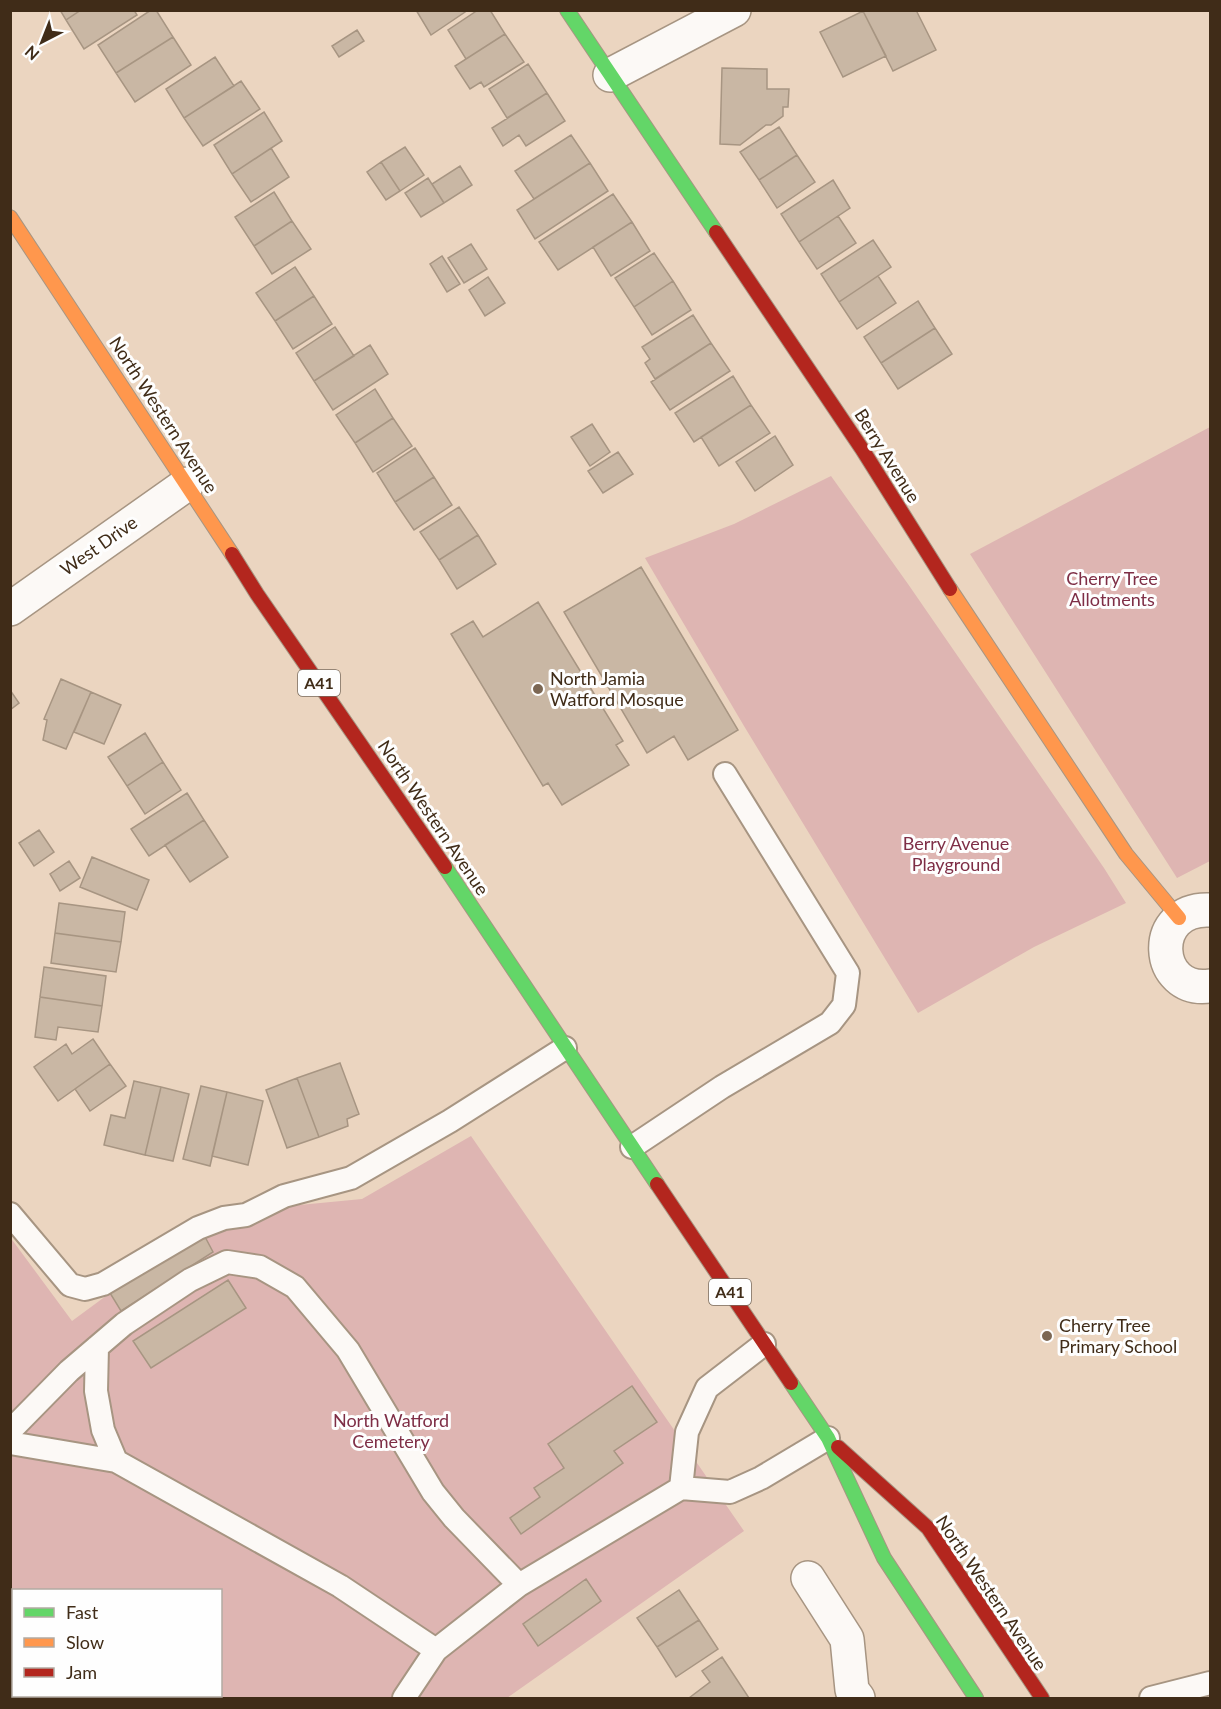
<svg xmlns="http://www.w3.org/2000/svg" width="1221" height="1709" viewBox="0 0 1221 1709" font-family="Lato,sans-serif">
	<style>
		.green { fill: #deb5b2; fill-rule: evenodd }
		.building { fill: #c9b7a4; stroke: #a79582; stroke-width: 1.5 }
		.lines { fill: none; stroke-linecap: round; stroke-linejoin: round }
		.lane-casing { stroke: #a79582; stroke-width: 26 }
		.street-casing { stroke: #a79582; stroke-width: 36 }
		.fast-casing { stroke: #a79582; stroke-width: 16 }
		.slow-casing { stroke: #a79582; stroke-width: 16 }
		.jam-casing { stroke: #a79582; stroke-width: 16 }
		.lane { stroke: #fcf9f6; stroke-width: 22 }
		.street { stroke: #fcf9f6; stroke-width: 33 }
		.fast { stroke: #63d668; stroke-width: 14 }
		.slow { stroke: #ff974d; stroke-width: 14 }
		.jam { stroke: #b3261e; stroke-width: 14 }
		.poi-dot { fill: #7c6753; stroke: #fefefe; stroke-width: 2 }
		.labels { text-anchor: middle; stroke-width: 6; stroke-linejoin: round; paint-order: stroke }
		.shield { fill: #fefefe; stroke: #796b5d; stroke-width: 1.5 }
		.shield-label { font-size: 16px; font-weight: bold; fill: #402c18 }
		.street-label { font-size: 18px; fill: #402c18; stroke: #fefefe }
		.park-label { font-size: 18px; fill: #7e2e46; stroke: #fefefe }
		.poi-label { font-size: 18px; fill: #402c18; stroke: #fefefe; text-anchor: start }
	</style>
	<rect width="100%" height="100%" fill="#ebd5c0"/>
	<!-- green -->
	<path class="green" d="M1210 427V861L1177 878 970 554Z
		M831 476 908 584 1104 868 1126 903 1034 947 918 1013 744 726 645 558 734 524Z
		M471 1136 744 1531 507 1698H11L10 1237 72 1321 110 1293 203 1233 289 1206 362 1199ZM14 1590H220V1696H14Z"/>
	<!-- building -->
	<path class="building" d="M60 10H81L66 20Z
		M81 10H134L137 15 84 49 66 20Z
		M151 10H156L173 37 116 73 98 45Z
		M416 10H468L431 35Z
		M478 10H490L505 34 466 59 448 30Z
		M916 10 936 50 893 71 863 11Z
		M863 11 886 56 843 77 820 32Z
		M357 30 364 41 339 57 332 46Z
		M505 34 524 62 484 87 481 82 470 89 455 66Z
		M173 37 191 65 135 102 116 73Z
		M215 57 234 86 184 118 166 89Z
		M528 64 547 93 507 118 489 89Z
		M722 68 767 69V89H789L788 107H783V116L771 125H766L740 145 720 144Z
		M241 81 260 109 203 146 184 118Z
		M547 93 565 121 526 146 519 135 503 146 492 128Z
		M264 112 282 141 232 174 214 145Z
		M779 127 797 155 759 180 740 152Z
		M571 135 590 163 534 199 515 171Z
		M405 147 424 175 400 191 381 162Z
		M271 148 289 177 251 202 232 174Z
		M797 155 815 182 777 208 759 180Z
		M381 162 400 191 386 200 367 172Z
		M590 163 608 191 535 239 517 210Z
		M460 166 472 185 444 203 432 184Z
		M428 178 444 203 421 217 405 193Z
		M833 180 850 208 799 242 781 214Z
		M274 192 292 221 254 246 235 217Z
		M613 194 632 222 558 270 539 242Z
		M838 216 856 243 817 269 799 242Z
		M292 221 311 249 272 274 254 246Z
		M632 222 650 251 611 276 593 247Z
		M873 240 891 267 839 302 821 274Z
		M471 244 487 269 464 283 448 258Z
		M654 253 673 281 634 307 615 278Z
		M442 256 460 284 447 292 430 264Z
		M295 267 314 296 275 321 256 293Z
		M878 276 896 303 857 329 839 302Z
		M488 277 505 303 485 316 469 290Z
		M673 281 691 310 652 335 634 307Z
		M314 296 332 324 293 349 275 321Z
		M918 301 935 328 881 363 864 337Z
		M693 315 711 343 655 379 645 363 650 359 642 347Z
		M335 327 354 356 314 381 296 353Z
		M935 328 952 354 898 389 881 363Z
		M711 343 730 371 670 410 651 382Z
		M370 345 388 374 333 410 314 381Z
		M733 376 751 405 694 442 675 413Z
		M375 389 393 418 355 443 336 415Z
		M751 405 770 433 719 466 701 437Z
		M393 418 412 446 373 472 355 443Z
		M592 424 610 452 590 466 571 437Z
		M775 436 793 465 755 491 736 462Z
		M415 448 434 477 395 502 377 473Z
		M618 452 633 474 603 493 588 471Z
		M434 477 452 505 414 530 395 502Z
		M459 507 478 535 439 560 420 532Z
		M478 535 496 564 457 589 439 560Z
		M641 567 738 730 688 760 674 736 647 753 564 612Z
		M538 602 623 741 616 745 629 765 562 805 548 783 543 786 451 634 473 621 483 637Z
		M61 679 91 692 66 749 43 740 47 720 44 719Z
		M10 690 19 703 10 710Z
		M91 692 121 705 104 744 74 732Z
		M145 733 163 762 127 786 108 757Z
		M163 762 181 790 145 814 127 786Z
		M187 793 204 820 149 856 131 829Z
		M204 820 228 857 190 882 165 845Z
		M39 830 54 852 34 866 19 843Z
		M92 857 149 880 137 910 80 887Z
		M69 861 80 878 60 891 50 874Z
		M59 903 125 912 121 942 55 933Z
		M55 933 121 942 116 972 51 963Z
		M44 967 106 976 102 1006 40 997Z
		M40 997 102 1006 98 1032 58 1027 56 1040 35 1037Z
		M93 1039 110 1064 58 1101 34 1067 66 1044 72 1054Z
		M340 1063 359 1114 347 1119 348 1126 319 1137 297 1078Z
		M110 1064 126 1086 90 1111 75 1089Z
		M297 1078 319 1137 287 1148 266 1090Z
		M134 1081 161 1087 145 1155 104 1145 111 1115 125 1118Z
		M201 1086 227 1092 210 1166 183 1159Z
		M161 1087 189 1094 173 1161 145 1155Z
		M227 1092 263 1101 248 1165 212 1156Z
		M203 1233 213 1252 121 1311 110 1293Z
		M228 1280 246 1308 151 1368 133 1341Z
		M632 1386 657 1422 614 1451 623 1463 521 1534 510 1518 540 1497 534 1488 564 1468 548 1444Z
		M586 1579 601 1601 538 1646 523 1624Z
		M679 1590 699 1620 657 1647 637 1618Z
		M699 1620 718 1649 676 1677 657 1647Z
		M722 1657 749 1698H689L710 1682 702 1671Z"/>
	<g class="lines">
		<defs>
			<path id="lane" d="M632 1147 722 1087 830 1023 844 1005 848 973 725 774
				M10 1214 70 1285 85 1289 103 1284 198 1228 224 1218 246 1215 284 1196 351 1178 450 1121 565 1048
				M97 1347 96 1391 103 1430 116 1461
				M10 1431 69 1371 124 1324 190 1280 227 1262 260 1267 295 1287 348 1350 433 1492 454 1518 519 1585 681 1488 730 1492 761 1478 828 1438
				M10 1443 116 1461 340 1586 436 1650
				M681 1488 687 1432 707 1388 764 1344
				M404 1698 436 1650 519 1585
				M1151 1698 1210 1683"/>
			<path id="street" d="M610 75 734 10
				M10 609 187 484
				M1210 910C1148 907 1154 994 1210 986
				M808 1578 847 1639 852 1690 858 1698"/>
			<path id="fast" d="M567 10 716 232
				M445 867 657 1184
				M791 1383 828 1438 884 1558 976 1698"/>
			<path id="slow" d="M10 217 232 554
				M950 589 1126 854 1179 918"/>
			<path id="jam" d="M716 232 862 449 950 589
				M232 554 257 594 445 867
				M657 1184 791 1383
				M838 1447 928 1528 1042 1698"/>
		</defs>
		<!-- lane casing -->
		<use href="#lane" class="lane-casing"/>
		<!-- street casing -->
		<use href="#street" class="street-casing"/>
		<!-- fast casing -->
		<use href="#fast" class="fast-casing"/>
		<!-- slow casing -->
		<use href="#slow" class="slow-casing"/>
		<!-- jam casing -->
		<use href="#jam" class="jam-casing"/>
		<!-- lane -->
		<use href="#lane" class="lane"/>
		<!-- street -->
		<use href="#street" class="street"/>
		<!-- fast -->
		<use href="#fast" class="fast"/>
		<!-- slow -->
		<use href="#slow" class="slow"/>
		<!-- jam -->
		<use href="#jam" class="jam"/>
	</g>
	<!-- markers -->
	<g class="poi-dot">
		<circle cx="538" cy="689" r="6"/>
		<circle cx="1047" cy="1336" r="6"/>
	</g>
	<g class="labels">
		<!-- shield labels -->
		<g class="shield">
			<rect x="298" y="670" width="42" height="26" rx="4.5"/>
			<rect x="709" y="1279" width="42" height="26" rx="4.5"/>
		</g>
		<g class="shield-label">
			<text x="319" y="689">A41</text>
			<text x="730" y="1298">A41</text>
		</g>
		<!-- street labels -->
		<g class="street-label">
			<text transform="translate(163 415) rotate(57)" y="6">North Western Avenue</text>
			<text transform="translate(887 456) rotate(58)" y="6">Berry Avenue</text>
			<text transform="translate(99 546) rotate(-35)" y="6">West Drive</text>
			<text transform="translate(433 818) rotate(56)" y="6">North Western Avenue</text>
			<text transform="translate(991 1593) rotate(56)" y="6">North Western Avenue</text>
		</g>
		<!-- park labels -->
		<g class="park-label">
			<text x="1112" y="585">Cherry Tree<tspan x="1112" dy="21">Allotments</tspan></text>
			<text x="956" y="850">Berry Avenue<tspan x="956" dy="21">Playground</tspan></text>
			<text x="391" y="1427">North Watford<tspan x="391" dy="21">Cemetery</tspan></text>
		</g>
		<!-- poi labels -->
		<g class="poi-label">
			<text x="550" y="685">North Jamia<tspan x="550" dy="21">Watford Mosque</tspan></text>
			<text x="1059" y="1332">Cherry Tree<tspan x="1059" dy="21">Primary School</tspan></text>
		</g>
	</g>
	<!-- border -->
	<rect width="1221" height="1709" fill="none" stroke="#402c18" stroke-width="24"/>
	<!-- legend -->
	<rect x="12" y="1589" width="210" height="108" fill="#fefefe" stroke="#b2aaa2" stroke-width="1.5"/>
	<rect x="24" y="1608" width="30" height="9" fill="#63d668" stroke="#b2aaa2" stroke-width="1.5"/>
	<text x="66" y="1619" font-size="18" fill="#402c18">Fast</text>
	<rect x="24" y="1638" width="30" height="9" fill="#ff974d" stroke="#b2aaa2" stroke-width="1.5"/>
	<text x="66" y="1649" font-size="18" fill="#402c18">Slow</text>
	<rect x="24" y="1668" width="30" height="9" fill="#b3261e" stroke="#b2aaa2" stroke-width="1.5"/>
	<text x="66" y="1679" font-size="18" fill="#402c18">Jam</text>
	<!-- north arrow -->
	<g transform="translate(42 42) rotate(222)" stroke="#fefefe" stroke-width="4.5" paint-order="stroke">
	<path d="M0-4.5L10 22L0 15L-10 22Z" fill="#402c18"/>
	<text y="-9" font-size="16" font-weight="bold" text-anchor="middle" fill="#402c18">N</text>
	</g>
</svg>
